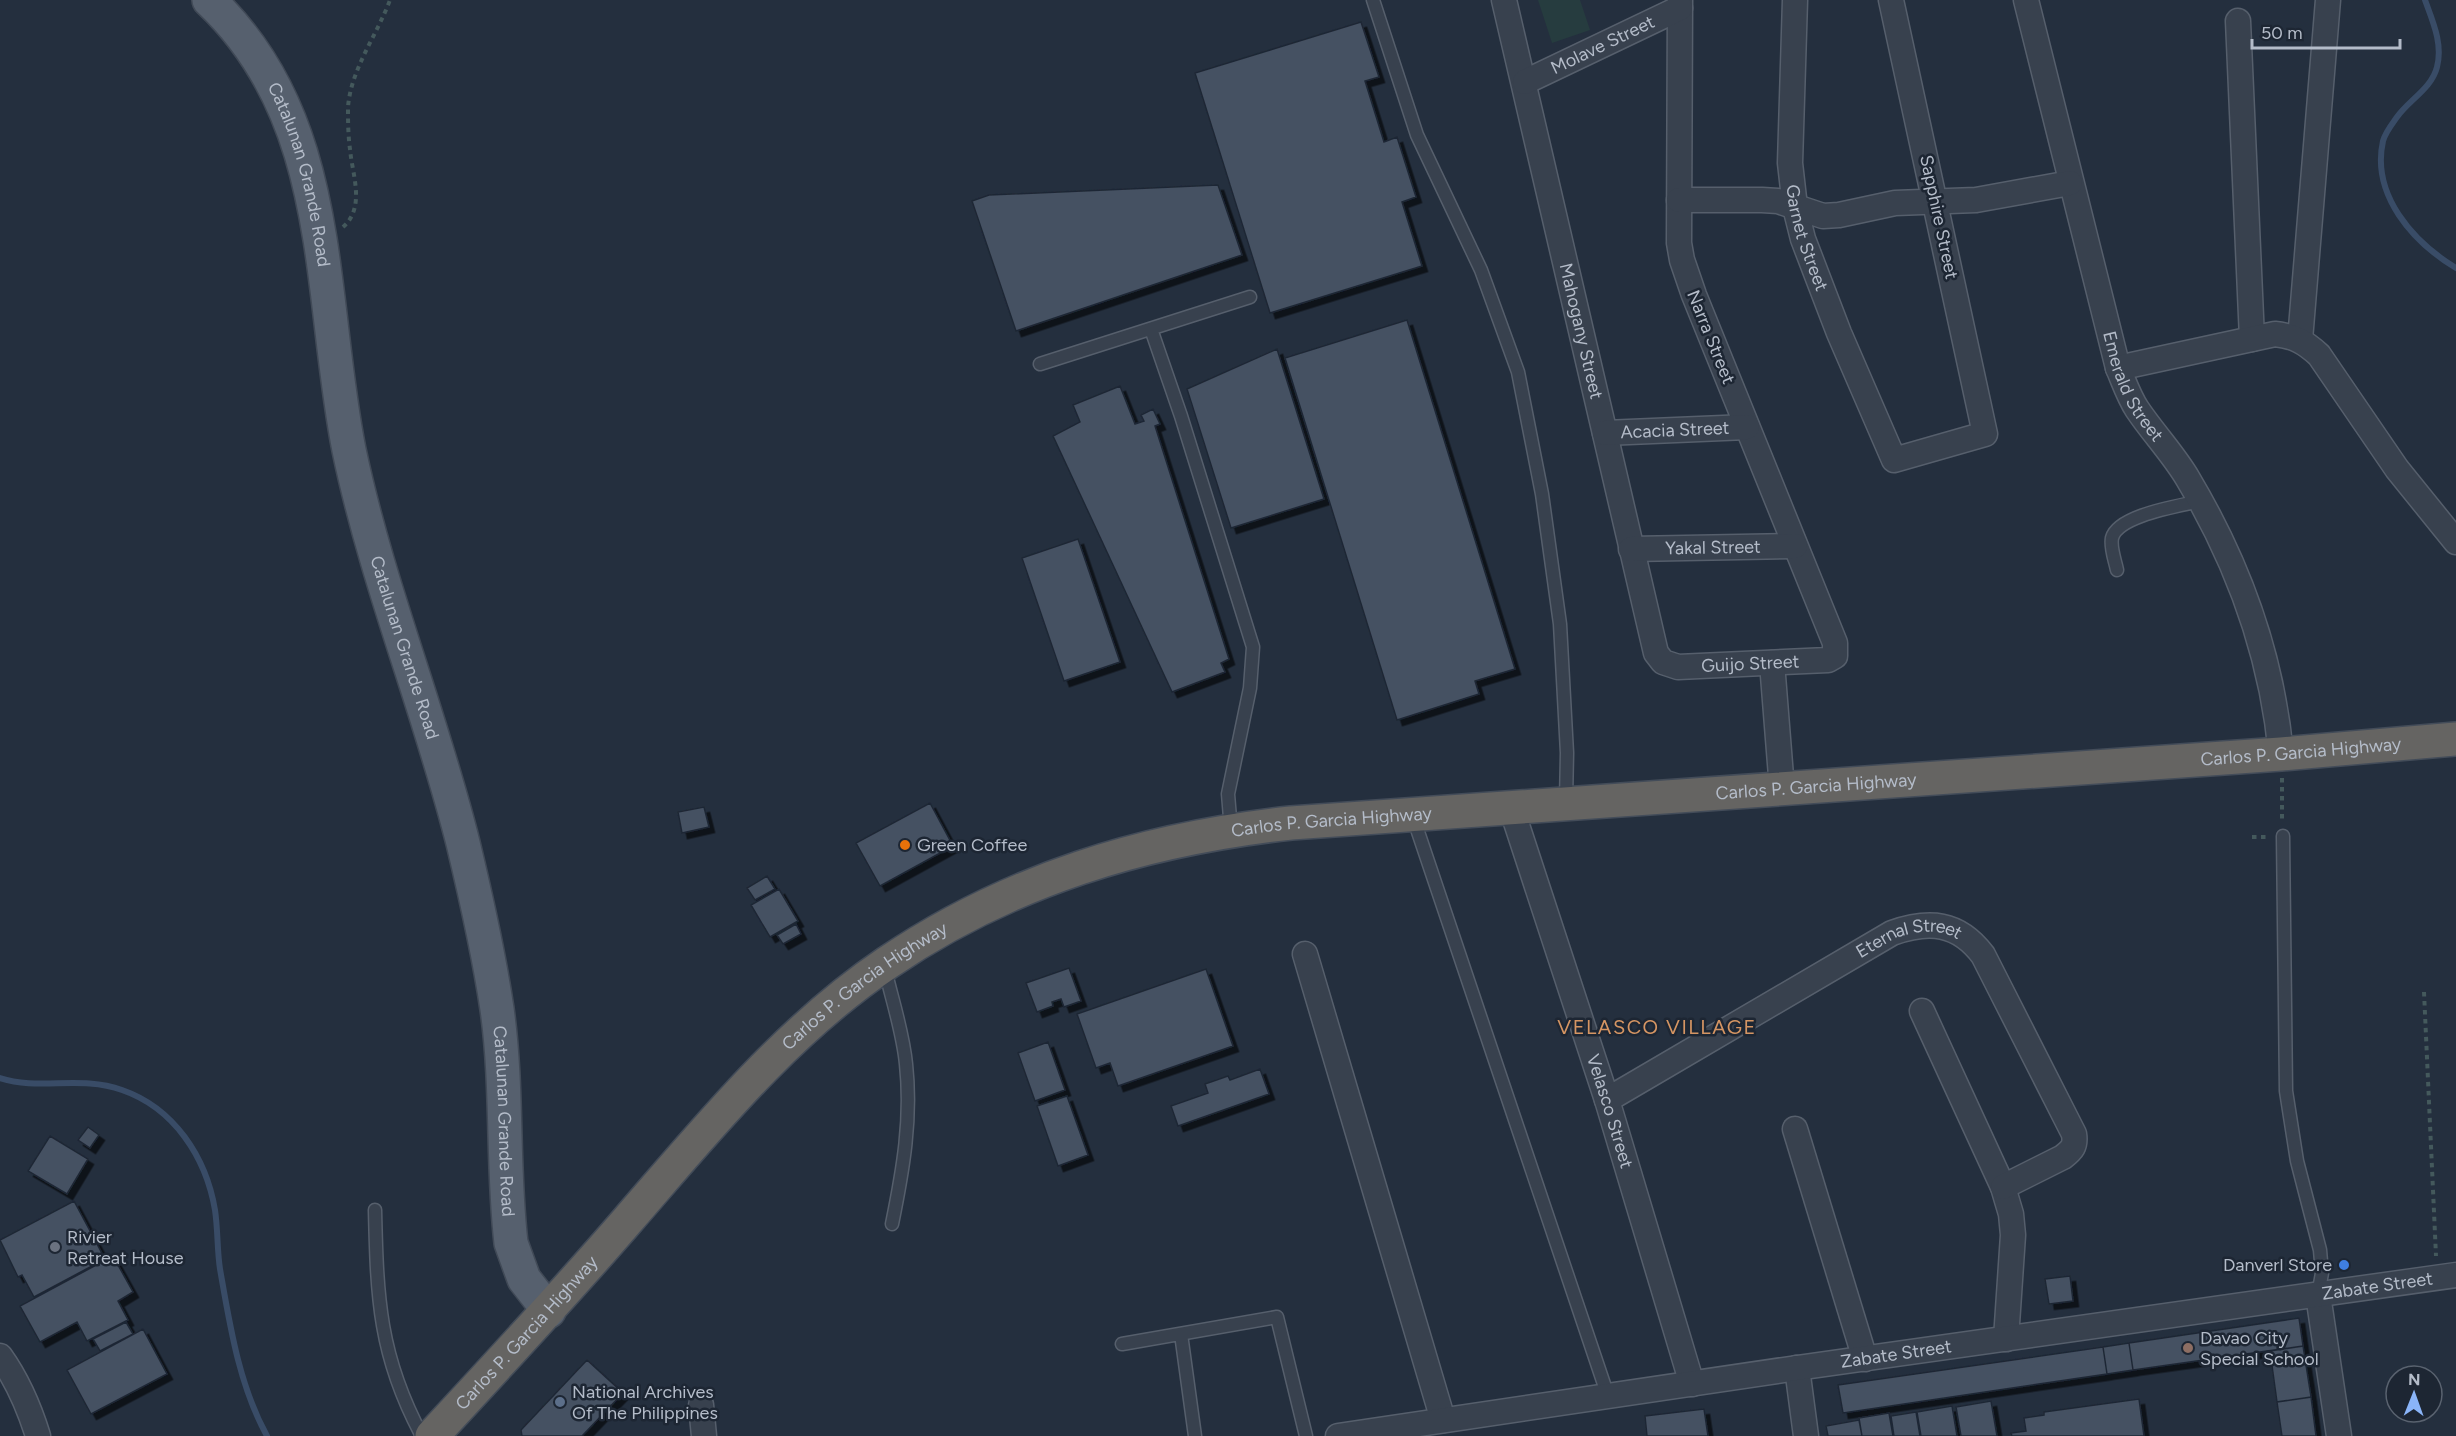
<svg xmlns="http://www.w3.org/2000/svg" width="2456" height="1436" viewBox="0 0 2456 1436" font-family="Figtree,sans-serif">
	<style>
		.green { fill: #263c3f }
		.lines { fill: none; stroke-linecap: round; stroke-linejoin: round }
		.stream { stroke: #394c67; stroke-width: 6 }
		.building { fill: #455162; stroke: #1f2835; stroke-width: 1.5; filter: url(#shadow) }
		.service-casing { stroke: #565f6c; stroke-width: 15 }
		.minor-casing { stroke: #565f6c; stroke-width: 27 }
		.primary-casing { stroke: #414a57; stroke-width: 36 }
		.trunk-casing { stroke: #434c59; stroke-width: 36 }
		.path { stroke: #44595c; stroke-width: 4; stroke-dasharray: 4.5 4.5; stroke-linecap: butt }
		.service { stroke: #38414e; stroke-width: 12 }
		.minor { stroke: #38414e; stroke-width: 24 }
		.primary { stroke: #56606e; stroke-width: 33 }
		.trunk { stroke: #656462; stroke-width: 33 }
		.food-dot { fill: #e8710a; stroke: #1d2633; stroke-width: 2 }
		.worship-dot { fill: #6b7280; stroke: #1d2633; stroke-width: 2 }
		.shop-dot { fill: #3f7fe0; stroke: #1d2633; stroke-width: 2 }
		.education-dot { fill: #8d6e63; stroke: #1d2633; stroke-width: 2 }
		.service-dot { fill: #5c6f8a; stroke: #1d2633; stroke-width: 2 }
		.labels { text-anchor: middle; stroke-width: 5; stroke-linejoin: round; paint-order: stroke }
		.street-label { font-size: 18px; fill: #b4bcc9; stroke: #1d2633 }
		.poi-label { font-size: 18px; fill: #b4bcc9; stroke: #1d2633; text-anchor: start }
		.neighbourhood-label { font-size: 20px; letter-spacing: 1.5px; fill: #d59563; stroke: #1d2633 }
	</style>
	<defs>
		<filter id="shadow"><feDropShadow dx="5.5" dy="5.5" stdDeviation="0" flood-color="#0009"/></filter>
	</defs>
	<rect width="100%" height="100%" fill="#242f3e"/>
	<!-- green -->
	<path class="green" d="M1538 0H1580L1590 30 1552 43Z"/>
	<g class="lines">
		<!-- stream -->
		<path class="stream" d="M2425 0C2433 22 2443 44 2437 67 2432 88 2409 100 2397 117 2392 124 2385 133 2383 141 2371 195 2413 242 2456 268
			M0 1078C39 1091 80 1075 122 1090 174 1108 206 1157 215 1210 218 1230 217 1250 220 1269 230 1326 239 1385 267 1436"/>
	</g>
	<!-- building -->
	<path class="building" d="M1361 22 1379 77 1365 81 1384 142 1397 137 1416 197 1402 202 1422 266 1270 313 1195 73Z
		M1218 185 1242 255 1016 331 972 201 989 195Z
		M1407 320 1515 669 1475 681 1479 694 1397 720 1285 358Z
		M1277 349 1324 499 1231 528 1187 389Z
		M1120 386 1135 424 1144 421 1141 415 1153 409 1160 424 1155 426 1229 659 1221 663 1225 672 1172 692 1053 436 1080 422 1073 405Z
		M1078 539 1120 662 1064 681 1022 558Z
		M930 803 953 846 880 886 856 843Z
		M704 807 709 827 682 833 678 812Z
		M767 876 775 889 755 900 747 888Z
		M779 889 798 921 770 937 751 905Z
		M796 924 801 934 783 944 777 935Z
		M1069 968 1081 1001 1064 1007 1061 999 1052 1002 1053 1006 1037 1012 1026 983Z
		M1206 969 1233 1046 1118 1086 1110 1063 1096 1068 1077 1014Z
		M1048 1042 1065 1090 1035 1101 1018 1053Z
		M1260 1069 1269 1094 1178 1126 1171 1106 1208 1093 1205 1084 1228 1076 1230 1080Z
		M1067 1096 1088 1155 1058 1166 1037 1106Z
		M88 1127 99 1135 90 1148 78 1140Z
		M50 1136 88 1159 67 1194 28 1171Z
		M74 1201 105 1259 34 1297 22 1275 18 1277 0 1240Z
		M113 1256 133 1292 118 1301 128 1320 87 1341 77 1322 40 1342 20 1306Z
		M2070 1276 2073 1301 2049 1304 2045 1279Z
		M2299 1318 2303 1346 2133 1370 2129 1343Z
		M126 1322 133 1334 100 1351 93 1339Z
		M143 1329 167 1374 91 1414 67 1370Z
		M2129 1343 2133 1370 2107 1374 2103 1347Z
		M2303 1346 2311 1397 2277 1402 2270 1351Z
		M2103 1347 2107 1374 1843 1413 1838 1385Z
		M587 1360 623 1393 582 1436H522L521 1430Z
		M2311 1397 2316 1436H2282L2277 1402Z
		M2139 1399 2144 1436H2012L2011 1433 2026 1431 2024 1418 2044 1415V1412Z
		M1991 1401 1997 1436H1961L1956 1407Z
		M1952 1406 1957 1436H1921L1917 1412Z
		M1704 1409 1708 1436H1647L1645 1416Z
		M1916 1412 1920 1436H1894L1891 1416Z
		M1889 1413 1893 1436H1862L1859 1418Z
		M1859 1420 1862 1436H1828L1826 1426Z"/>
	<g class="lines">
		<defs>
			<path id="service" d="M1373 0 1417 135 1481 270 1518 372 1542 494 1560 624 1567 753 1566 801
				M1151 329 1181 416 1253 647 1250 688 1228 794 1231 830
				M1040 364 1250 297
				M2117 570C2115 560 2110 548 2112 538 2118 515 2180 506 2200 501
				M1413 817 1608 1396
				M2283 836 2286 1091 2297 1161 2320 1250 2322 1273 2318 1295
				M885 969C892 1000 903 1032 906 1064 912 1119 903 1170 892 1224
				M375 1210C377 1298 379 1356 422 1436
				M1181 1334 1195 1436
				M1122 1344 1277 1317 1306 1436"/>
			<g id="minor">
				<path id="s1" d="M1504 0 1656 653 1663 662 1678 667 1828 660 1835 656V643L1694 295 1682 260 1679 243 1680 0"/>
				<path id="s2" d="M1795 0 1790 163 1795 207 1803 239 1839 333 1894 460 1985 434 1891 0"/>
				<path id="s3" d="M2026 0 2118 368C2124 382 2129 397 2137 409 2153 433 2174 455 2188 479 2238 563 2272 657 2281 754"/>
				<path d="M2238 21 2252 339"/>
				<path id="s4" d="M1525 82 1680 8"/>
				<path d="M1679 200H1762L1778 201 1823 216 1839 215 1895 203 1976 200 2070 183"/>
				<path d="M2300 340 2328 0"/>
				<path d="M2118 368 2275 334C2294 336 2305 342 2319 355L2397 469 2456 542"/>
				<path id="s5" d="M1605 433 1747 427"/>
				<path id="s6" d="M1631 549 1795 546"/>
				<path d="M1772 663 1782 789"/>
				<path id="s7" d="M1511 807 1607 1100 1692 1384"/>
				<path d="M1305 954 1443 1420"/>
				<path d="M1922 1011 2003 1187 2011 1214 2013 1235 2006 1339"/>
				<path id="s8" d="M1607 1100 1892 933C1929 920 1958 922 1983 955L2074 1134C2076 1146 2072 1150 2063 1157L2003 1187"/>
				<path d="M1795 1129 1865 1359"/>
				<path d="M2318 1295 2339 1436"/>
				<path d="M0 1356C18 1381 29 1407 38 1436"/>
				<path d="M1797 1368 1806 1436"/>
				<path d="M701 1405 704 1436"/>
				<path id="s9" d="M1338 1436 1797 1368 2456 1275"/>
			</g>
			<g id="primary">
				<path id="s10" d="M209 0C336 119 318 294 349 450 377 584 430 711 463 843 476 897 489 955 497 1009 508 1087 502 1166 511 1243L524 1279 549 1311"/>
			</g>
			<g id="trunk">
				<path id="s11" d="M432 1436C498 1365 564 1294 627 1221 707 1129 785 1032 887 963 1009 880 1145 839 1291 823L2281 754 2456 739"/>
			</g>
		</defs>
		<!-- service casing -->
		<use href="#service" class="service-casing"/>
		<!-- minor casing -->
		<use href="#minor" class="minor-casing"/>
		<!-- primary casing -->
		<use href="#primary" class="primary-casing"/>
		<!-- trunk casing -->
		<use href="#trunk" class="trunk-casing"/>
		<!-- path -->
		<path class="path" d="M343 227C366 207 352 174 350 149 348 135 348 120 348 107 351 69 377 35 390 0
			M2282 778V822
			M2252 837H2268
			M2424 992 2436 1256"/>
		<!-- service -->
		<use href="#service" class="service"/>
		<!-- minor -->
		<use href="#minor" class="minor"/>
		<!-- primary -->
		<use href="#primary" class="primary"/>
		<!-- trunk -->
		<use href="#trunk" class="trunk"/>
	</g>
	<!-- markers -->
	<circle class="food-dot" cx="905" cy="845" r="6"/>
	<circle class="worship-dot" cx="55" cy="1247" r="6"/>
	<circle class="shop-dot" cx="2344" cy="1265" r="6"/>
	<circle class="education-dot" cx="2188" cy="1348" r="6"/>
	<circle class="service-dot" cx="560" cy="1402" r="6"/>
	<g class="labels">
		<!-- street labels -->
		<g class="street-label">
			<text dy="6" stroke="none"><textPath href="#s4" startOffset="86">Molave Street</textPath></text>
			<text dy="6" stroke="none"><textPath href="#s10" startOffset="201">Catalunan Grande Road</textPath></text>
			<text transform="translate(1939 217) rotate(78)" y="6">Sapphire Street</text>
			<text dy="6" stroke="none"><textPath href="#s2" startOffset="240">Garnet Street</textPath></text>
			<text dy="6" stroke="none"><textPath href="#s1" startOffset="340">Mahogany Street</textPath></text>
			<text transform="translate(1711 337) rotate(68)" y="6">Narra Street</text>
			<text dy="6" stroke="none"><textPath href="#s3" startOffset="402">Emerald Street</textPath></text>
			<text dy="6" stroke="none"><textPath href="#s5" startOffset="70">Acacia Street</textPath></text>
			<text dy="6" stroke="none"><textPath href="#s6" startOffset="82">Yakal Street</textPath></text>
			<text dy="6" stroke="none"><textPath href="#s10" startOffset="687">Catalunan Grande Road</textPath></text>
			<text dy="6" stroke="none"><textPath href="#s1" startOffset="770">Guijo Street</textPath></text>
			<text dy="6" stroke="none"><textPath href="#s11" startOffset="2102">Carlos P. Garcia Highway</textPath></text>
			<text dy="6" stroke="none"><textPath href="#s11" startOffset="1616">Carlos P. Garcia Highway</textPath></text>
			<text dy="6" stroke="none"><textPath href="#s11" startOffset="1130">Carlos P. Garcia Highway</textPath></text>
			<text dy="6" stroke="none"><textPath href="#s8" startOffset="346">Eternal Street</textPath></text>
			<text dy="6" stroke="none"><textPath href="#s11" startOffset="626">Carlos P. Garcia Highway</textPath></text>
			<text dy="6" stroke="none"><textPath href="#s7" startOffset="320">Velasco Street</textPath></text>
			<text dy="6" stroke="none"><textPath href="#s10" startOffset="1173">Catalunan Grande Road</textPath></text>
			<text dy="6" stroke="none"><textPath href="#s9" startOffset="1050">Zabate Street</textPath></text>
			<text dy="6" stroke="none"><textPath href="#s11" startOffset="140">Carlos P. Garcia Highway</textPath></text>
			<text dy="6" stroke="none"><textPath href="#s9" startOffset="564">Zabate Street</textPath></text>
		</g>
		<!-- poi labels -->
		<g class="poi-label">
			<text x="917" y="851">Green Coffee</text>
			<text x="67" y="1243">Rivier<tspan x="67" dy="21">Retreat House</tspan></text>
			<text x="2332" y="1271" text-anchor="end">Danverl Store</text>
			<text x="2200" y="1344">Davao City<tspan x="2200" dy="21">Special School</tspan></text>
			<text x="572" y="1398">National Archives<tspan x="572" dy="21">Of The Philippines</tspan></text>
		</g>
		<!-- neighbourhood labels -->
		<g class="neighbourhood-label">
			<text x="1657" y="1034">VELASCO VILLAGE</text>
		</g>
	</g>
	<!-- north arrow -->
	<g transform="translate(2414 1394) rotate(1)"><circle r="28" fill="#1d2633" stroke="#59626f" stroke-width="1.5"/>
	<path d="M0-4.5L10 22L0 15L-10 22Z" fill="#8ab4f8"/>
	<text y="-9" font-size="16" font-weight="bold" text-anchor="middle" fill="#b4bcc9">N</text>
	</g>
	<!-- scale -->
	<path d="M2252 39v9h148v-9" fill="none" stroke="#b4bcc9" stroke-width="3"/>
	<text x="2261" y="39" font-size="18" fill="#b4bcc9" stroke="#1d2633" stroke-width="4.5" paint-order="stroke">50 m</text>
</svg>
